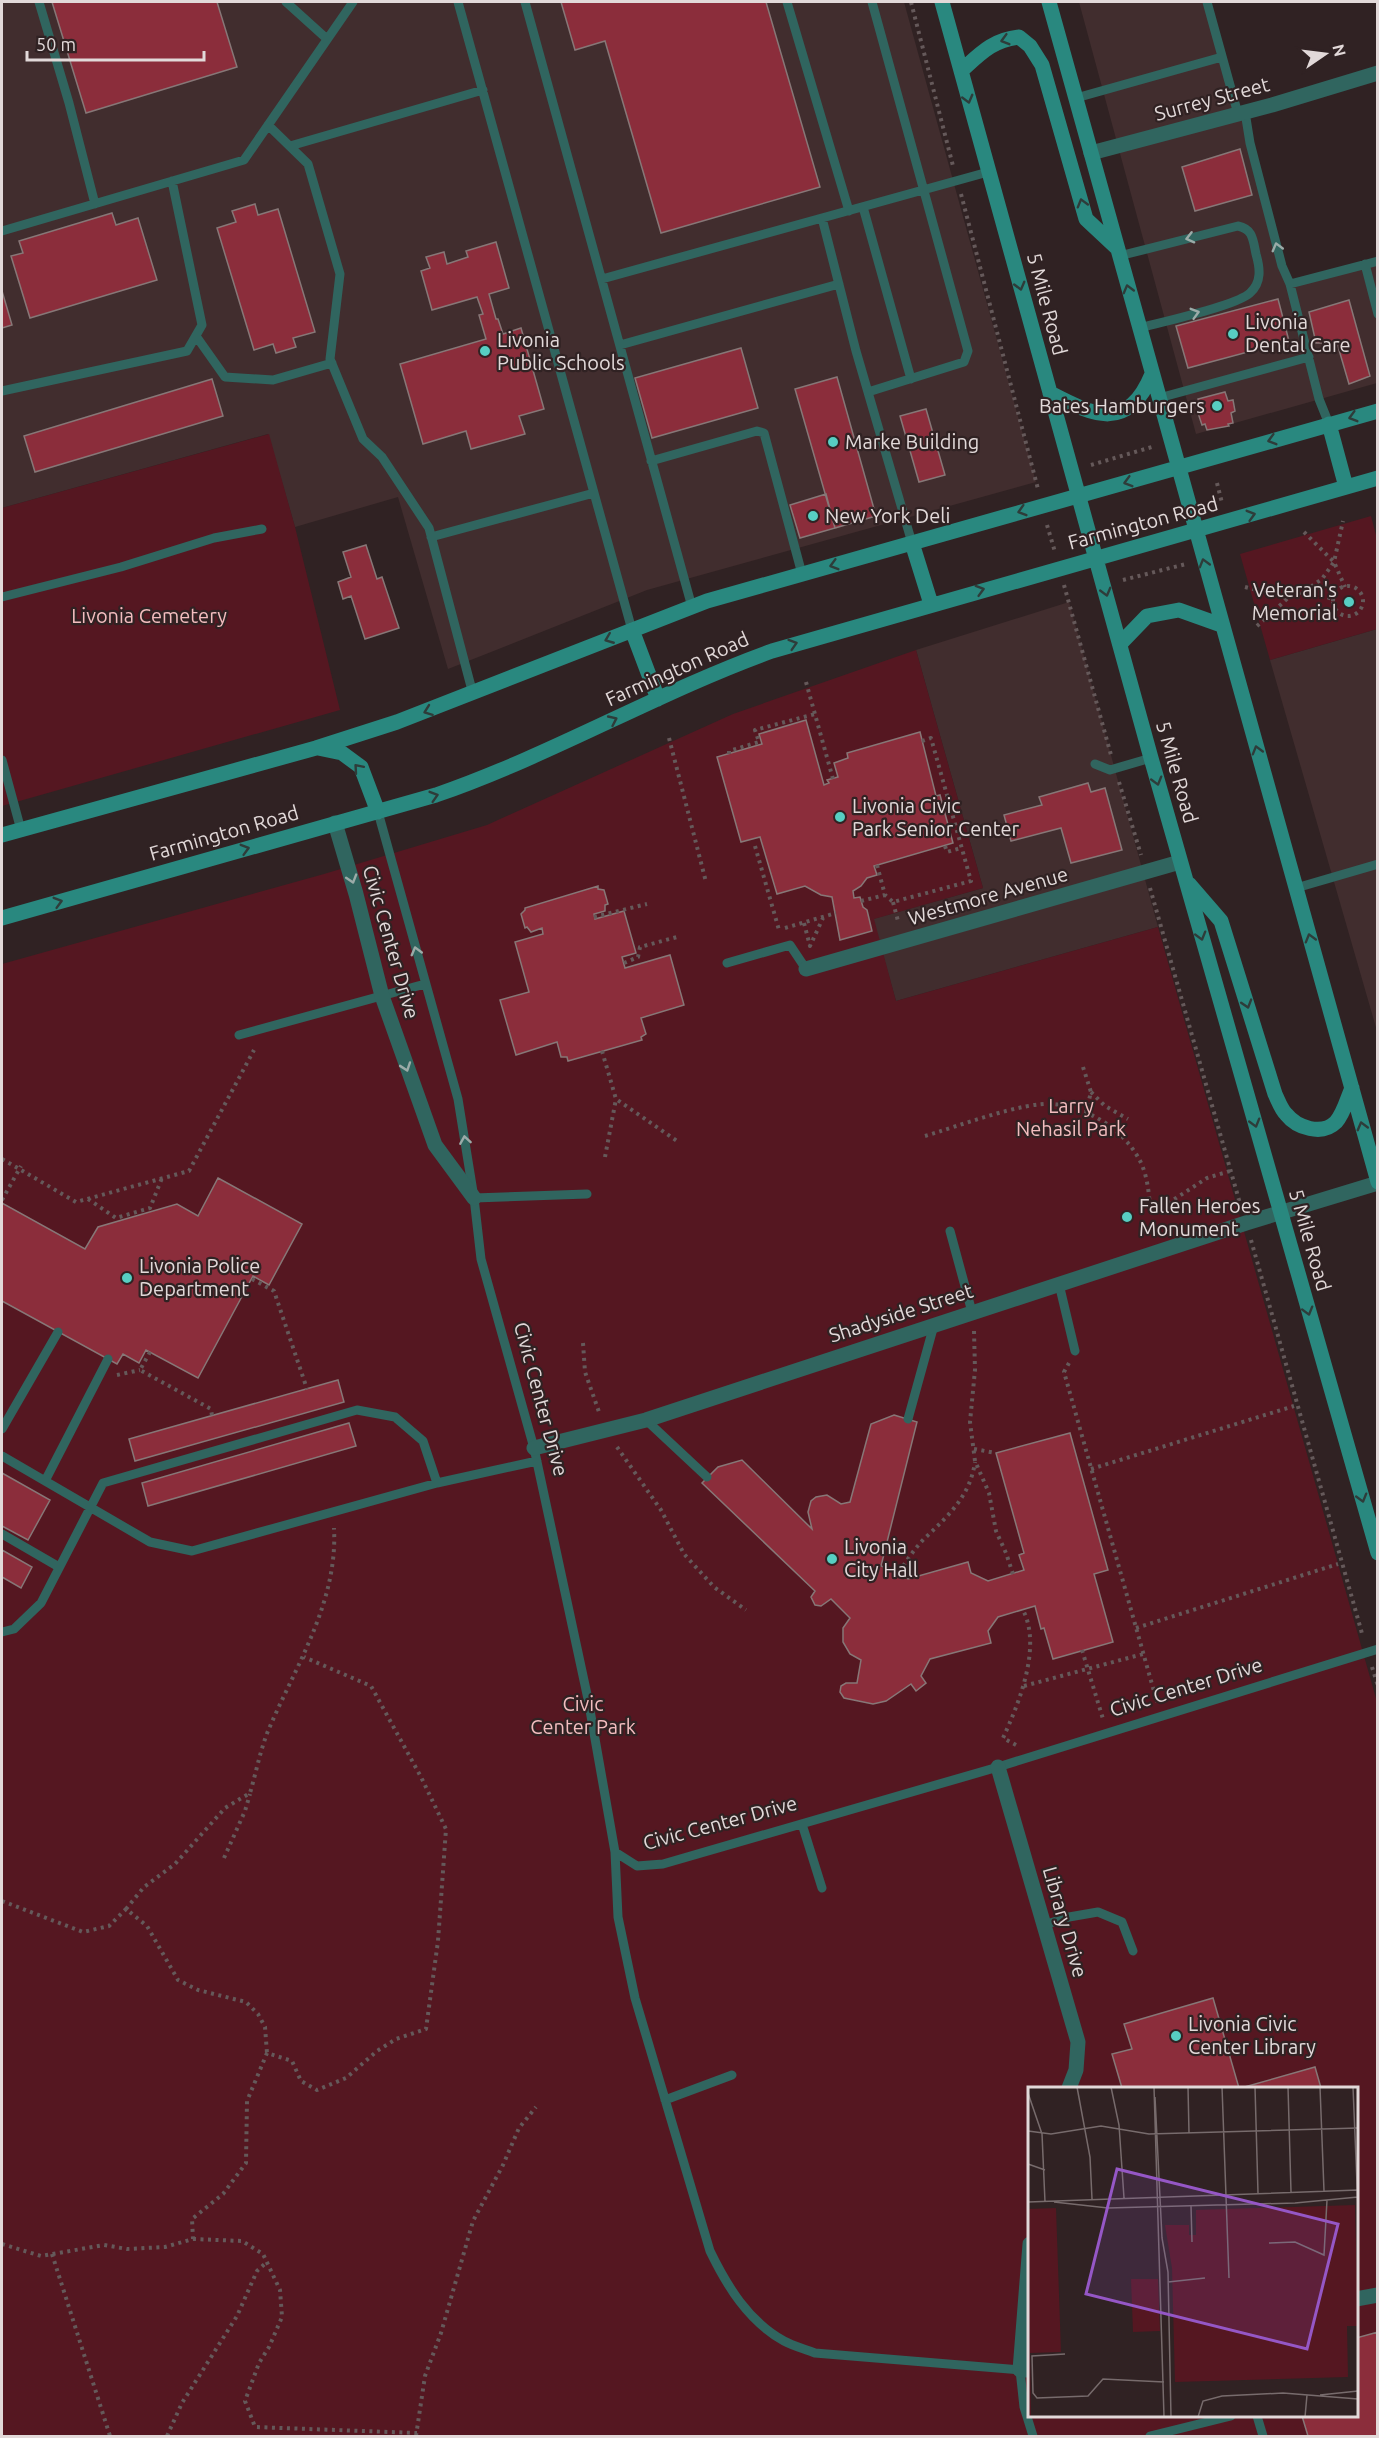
<svg xmlns="http://www.w3.org/2000/svg" width="1379" height="2438" viewBox="0 0 1379 2438" font-family="Ubuntu,sans-serif">
	<style>
		.built { fill: #412d2e }
		.green { fill: #551721; fill-rule: evenodd }
		.building { fill: #8b2d3b; stroke: #877777; stroke-width: 1.5 }
		.lines { fill: none; stroke-linecap: round; stroke-linejoin: round }
		.path { stroke: #65595a; stroke-width: 4; stroke-dasharray: 3 4.5; stroke-linecap: butt }
		.service { stroke: #30655f; stroke-width: 9 }
		.minor { stroke: #30655f; stroke-width: 15 }
		.secondary { stroke: #29887f; stroke-width: 15 }
		.oneway { stroke: #2e3c3a }
		.oneway2 { stroke: #9baba8 }
		.poi-dot { fill: #57cec2; stroke: #302223; stroke-width: 2 }
		.labels { text-anchor: middle; stroke-width: 4.5; stroke-linejoin: round; paint-order: stroke }
		.street-label { font-size: 20px; fill: #e2d9d9; stroke: #302223 }
		.poi-label { font-size: 20px; fill: #e2d9d9; stroke: #302223; text-anchor: start }
		.park-label { font-size: 20px; fill: #f3bdbf; stroke: #302223 }
		.inset-road { fill: none; stroke: #776b6c; stroke-width: 1.5 }
		.view { fill: #9557c6; fill-opacity: 0.15; stroke: #9557c6; stroke-width: 3 }
		.inset-edge { fill: none; stroke: #e2d9d9; stroke-width: 3 }
	</style>
	<rect width="100%" height="100%" fill="#302223"/>
	<!-- built -->
	<path class="built" d="M2 2H904L1036 482 647 590 448 669 398 497 295 527 268 434 2 508Z
		M1079 2H1211L1290 284 1377 259V383L1196 434Z
		M1069 602 1158 927 896 1001 873 919 983 888 916 650Z
		M1377 629V1031L1270 660Z"/>
	<!-- green -->
	<path class="green" d="M269 434 295 527 340 710 2 806V508Z
		M1371 516 1377 539V629L1270 660 1240 554Z
		M916 650 983 888 874 919 896 1001 1158 927 1377 1702V2436H2V964L324 874 487 825 733 714ZM1030 2088H1356V2416H1030Z"/>
	<!-- building -->
	<path class="building" d="M52 2H217L237 67 86 113Z
		M561 2H766L820 187 661 233 605 41 575 50Z
		M1240 149 1252 195 1195 211 1182 167Z
		M255 204 258 215 278 209 315 332 293 338 296 347 276 353 273 344 254 350 217 228 236 222 232 211Z
		M112 213 116 225 138 218 157 280 30 318 11 256 23 253 19 241Z
		M496 242 509 288 489 294 496 319H498L503 334 521 328 544 409 519 416 525 434 471 449 466 431 423 444 400 364 486 339 479 315 483 314 477 297 432 310 421 271 430 268 426 257 444 252 447 264 468 257 466 251Z
		M2 291 12 325 2 328Z
		M1278 299 1289 341 1188 368 1176 326Z
		M1349 300 1370 376 1349 384 1337 343H1316L1309 312Z
		M741 348 758 408 652 438 635 378Z
		M837 377 876 516 835 528 795 389Z
		M212 379 223 416 35 472 24 436Z
		M1225 392 1228 401 1233 400 1235 411 1231 413 1233 423 1228 424 1229 426 1207 430 1205 424 1202 425 1198 413 1202 411 1198 399Z
		M926 409 945 475 919 482 900 416Z
		M826 494 835 528 800 538 790 505Z
		M366 545 377 579 382 577 399 628 365 639 351 596 343 599 338 582 351 577 343 552Z
		M806 720 824 785 829 783 827 780 838 777 834 763 848 758 847 753 920 732 936 796 940 795 953 843 874 866 877 875 867 878 861 886 853 891 854 898 860 897 863 907 867 910 872 931 840 940 832 897 821 895 805 886 777 894 760 837 741 842 717 757 762 744 759 734Z
		M1088 783 1091 792 1105 788 1122 850 1071 863 1061 828 1011 841 1004 815 1042 805 1039 797Z
		M598 886V889L604 890 608 904 605 905V911L594 914 595 919 624 911 636 953 622 957 625 968 670 955 684 1005 641 1018 646 1034 641 1037 642 1040 568 1061 567 1057H561L557 1042 516 1055 500 1000 529 992 515 942 543 934 542 928 531 932 527 927 525 928 521 914 525 910V908Z
		M218 1178 302 1224 269 1285 253 1276 198 1378 146 1350 139 1363 123 1354 117 1364 2 1301V1203L85 1249 98 1227 177 1204 198 1216Z
		M338 1380 344 1402 135 1461 129 1439Z
		M894 1415 917 1422 881 1566 899 1572 908 1579 968 1562 971 1573 988 1581 1024 1570 1019 1555 1024 1553 996 1453 1070 1433 1108 1570 1094 1574 1113 1642 1053 1659 1044 1628 1041 1629 1035 1606 998 1617 988 1631 991 1643 930 1659 921 1676 926 1683 916 1691 911 1684 886 1701 873 1704 844 1698 840 1692 841 1686 846 1683H857L861 1660 850 1654 843 1642V1628L850 1618 831 1599 821 1606 815 1605 811 1597 815 1591 702 1483 718 1467 742 1460 812 1529 808 1512 811 1501 816 1497 827 1495 841 1504 850 1502 871 1424Z
		M349 1423 356 1446 148 1506 142 1483Z
		M2 1473 50 1500 28 1540 2 1526Z
		M2 1550 32 1567 21 1588 2 1577Z
		M1213 1998 1239 2088H1122L1112 2054 1132 2049 1124 2024Z
		M1315 2067 1321 2088H1241Z
		M1378 2332V2436H1308L1302 2416H1356V2338Z"/>
	<g class="lines">
		<!-- path -->
		<path class="path" d="M911 2 953 166
			M961 194 1038 489
			M1091 465 1152 447
			M1217 483 1222 503
			M1047 525 1055 552
			M1304 532 1334 562 1345 587
			M1123 580 1186 564
			M1064 585 1111 755
			M1333 601a15 15 0 1 1 30 0a15 15 0 1 1-30 0Z
			M1245 587 1287 598
			M1306 591 1333 599
			M1257 626 1288 598 1306 590 1322 579 1334 562 1343 521
			M806 682 833 779
			M669 738 706 882
			M729 754V751L759 742 755 730 815 714
			M1119 782 1141 855
			M755 846 779 930
			M945 846 947 852 961 848
			M877 865 885 895 893 902 971 881 931 738 922 741
			M1150 888 1241 1207
			M861 901 885 895
			M893 902 898 921
			M594 917 647 904
			M804 923 810 946 823 918
			M785 928 836 913
			M624 963 638 957 640 947 677 937
			M602 1051 616 1099 677 1141
			M1083 1067 1091 1092 1086 1112
			M1091 1092 1105 1106 1128 1119
			M925 1136C956 1127 1024 1101 1054 1104 1087 1107 1123 1129 1139 1159 1147 1173 1149 1192 1150 1208L1170 1202 1207 1178 1230 1171
			M605 1157 616 1099
			M2 1159 76 1202 189 1171 254 1050
			M88 1199 116 1218 150 1208 162 1178
			M2 1200 21 1166
			M1251 1240 1363 1637
			M252 1279 274 1291 307 1389
			M974 1331 975 1370 970 1422 975 1461 989 1493 996 1531 1006 1553 1013 1574
			M583 1343 585 1372 599 1412
			M150 1352 140 1370 211 1409 212 1416
			M1069 1363 1064 1372 1157 1702
			M117 1375 140 1370
			M617 1447 661 1510 684 1554 714 1587 746 1610
			M974 1449 996 1453
			M1091 1469 1294 1406
			M899 1572C907 1560 915 1548 925 1538 949 1515 970 1496 975 1462
			M1136 1628 1338 1564
			M1082 1650 1103 1719
			M1372 1667 1378 1686
			M1024 1686 1143 1654
			M1016 1745 1003 1738C1019 1703 1042 1647 1023 1610
			M224 1858 245 1811 250 1794
			M2 1901 83 1932 109 1926 126 1909 147 1926 178 1980 198 1990 246 2002 258 2014 265 2027 267 2053
			M126 1909 144 1887 175 1864 225 1808 250 1793C256 1773 260 1751 268 1731 296 1665 338 1602 334 1528
			M193 2239 242 2241 263 2254 280 2290 282 2317 269 2347 259 2363 245 2401 255 2427 417 2433
			M2 2244 41 2256 104 2245 127 2249 165 2247 193 2239 192 2219 223 2194 246 2163 247 2101 267 2053 292 2061 301 2081 317 2090 346 2078 377 2051 396 2039 426 2029 438 1941 446 1829 421 1777 371 1686 304 1657
			M52 2254 110 2436
			M167 2436 182 2403 237 2316 257 2271 267 2262
			M416 2436 425 2376 441 2333 473 2221 503 2165 519 2128 536 2107"/>
		<!-- service -->
		<path class="service" d="M39 2 69 103 95 204
			M286 2 327 39
			M458 2 632 630
			M525 2 692 607
			M787 2 849 211
			M1207 2 1238 114
			M1076 98 1222 57
			M1245 112 1250 143 1282 266 1290 284 1319 399 1329 424
			M268 125 308 164 340 274 330 359 363 439 382 457 429 528 473 694
			M290 146 483 90
			M863 207 911 379
			M822 218 856 351 912 543
			M2 231 244 160 353 2
			M1119 256 1238 226C1253 229 1253 240 1256 254 1260 268 1262 282 1250 293 1236 306 1162 322 1139 328
			M1365 264 1378 314
			M602 279 988 172
			M1290 284 1378 261
			M196 336 225 377 273 380 332 363
			M620 345 839 284
			M2 391 187 351 202 325 172 181
			M868 392 964 362 968 351 872 2
			M1159 398 1309 357
			M651 461 757 431 764 433 802 574
			M431 537 594 493
			M2 597 121 567 214 538 262 529
			M2 760 21 830
			M1095 764 1110 770 1151 758
			M378 812 458 1099 474 1198 481 1259 534 1448 588 1699 615 1852 637 1866 663 1864 998 1767 1378 1649
			M1296 888 1378 864
			M727 963 790 945 806 969
			M239 1035 425 984
			M474 1198 587 1194
			M950 1231 972 1312
			M1059 1284 1075 1351
			M908 1419 934 1325
			M646 1420 707 1477
			M2 1429 58 1332
			M2 1456 150 1542 192 1551 437 1483 537 1461
			M45 1481 108 1359
			M2 1534 59 1567
			M2 1632 14 1629 41 1603 103 1483 357 1410 395 1417 423 1441 437 1483
			M802 1824 822 1888
			M615 1852 618 1917 635 1998 710 2251C727 2286 748 2321 784 2341 793 2346 805 2349 815 2353L1020 2370 1024 2407 1033 2436
			M1044 1925 1069 1917 1098 1912 1122 1922 1133 1951
			M665 2100 732 2075
			M1257 2416 1263 2436
			M1150 2436 1231 2416"/>
		<!-- minor -->
		<path class="minor" d="M1091 153 1272 105 1378 73
			M335 823 356 894 382 996 435 1145 474 1198
			M806 969 1180 862
			M534 1448 646 1420 1246 1223 1378 1183
			M998 1767 1078 2042 1076 2070 1069 2088
			M1030 2244 1020 2370H1030
			M1356 2299 1378 2295"/>
		<!-- secondary -->
		<path class="secondary" d="M942 2 1151 758 1378 1553
			M1049 2 1378 1182
			M961 71C980 54 992 40 1019 37L1030 46 1042 65 1086 219 1117 248
			M1050 393C1094 416 1128 432 1152 374
			M1329 424 1346 487
			M912 543 931 604
			M632 630 658 699
			M1120 644 1147 616 1179 610 1221 625
			M318 748 342 753 361 767 378 812
			M2 835 316 748 397 722 707 601 1378 411
			M1189 884 1221 921 1275 1094C1278 1100 1281 1109 1286 1114 1297 1128 1322 1136 1336 1122 1344 1113 1347 1099 1352 1088
			M2 918 436 795C552 755 658 692 772 651L1378 478"/>
	</g>
	<!-- one-way arrows -->
	<defs><path id="oneway-chevron" d="M-2-3.5L2.5 0L-2 3.5" fill="none" stroke-width="1.6" stroke-linecap="round" stroke-linejoin="round" transform="scale(1.5)"/></defs>
	<g class="oneway">
		<use href="#oneway-chevron" transform="translate(1005 40) rotate(164)"/>
		<use href="#oneway-chevron" transform="translate(968 99) rotate(75)"/>
		<use href="#oneway-chevron" transform="translate(1082 203) rotate(-106)"/>
		<use href="#oneway-chevron" transform="translate(1020 286) rotate(75)"/>
		<use href="#oneway-chevron" transform="translate(1128 289) rotate(-105)"/>
		<use href="#oneway-chevron" transform="translate(1353 417) rotate(164)"/>
		<use href="#oneway-chevron" transform="translate(1272 440) rotate(164)"/>
		<use href="#oneway-chevron" transform="translate(1128 482) rotate(164)"/>
		<use href="#oneway-chevron" transform="translate(1022 511) rotate(163)"/>
		<use href="#oneway-chevron" transform="translate(1251 515) rotate(-16)"/>
		<use href="#oneway-chevron" transform="translate(1204 563) rotate(-106)"/>
		<use href="#oneway-chevron" transform="translate(834 565) rotate(164)"/>
		<use href="#oneway-chevron" transform="translate(980 590) rotate(-16)"/>
		<use href="#oneway-chevron" transform="translate(1106 592) rotate(75)"/>
		<use href="#oneway-chevron" transform="translate(609 639) rotate(158)"/>
		<use href="#oneway-chevron" transform="translate(793 644) rotate(-17)"/>
		<use href="#oneway-chevron" transform="translate(428 711) rotate(160)"/>
		<use href="#oneway-chevron" transform="translate(613 720) rotate(-25)"/>
		<use href="#oneway-chevron" transform="translate(1257 750) rotate(-106)"/>
		<use href="#oneway-chevron" transform="translate(358 768) rotate(-131)"/>
		<use href="#oneway-chevron" transform="translate(1157 781) rotate(74)"/>
		<use href="#oneway-chevron" transform="translate(434 796) rotate(-17)"/>
		<use href="#oneway-chevron" transform="translate(245 849) rotate(-16)"/>
		<use href="#oneway-chevron" transform="translate(58 902) rotate(-16)"/>
		<use href="#oneway-chevron" transform="translate(1201 936) rotate(74)"/>
		<use href="#oneway-chevron" transform="translate(1310 938) rotate(-106)"/>
		<use href="#oneway-chevron" transform="translate(1247 1004) rotate(73)"/>
		<use href="#oneway-chevron" transform="translate(1255 1123) rotate(74)"/>
		<use href="#oneway-chevron" transform="translate(1362 1126) rotate(-105)"/>
		<use href="#oneway-chevron" transform="translate(1308 1311) rotate(74)"/>
		<use href="#oneway-chevron" transform="translate(1362 1498) rotate(74)"/>
	</g>
	<g class="oneway2">
		<use href="#oneway-chevron" transform="translate(1190 238) rotate(166)"/>
		<use href="#oneway-chevron" transform="translate(1277 247) rotate(-105)"/>
		<use href="#oneway-chevron" transform="translate(1195 313) rotate(-16)"/>
		<use href="#oneway-chevron" transform="translate(352 879) rotate(73)"/>
		<use href="#oneway-chevron" transform="translate(416 951) rotate(-105)"/>
		<use href="#oneway-chevron" transform="translate(406 1067) rotate(71)"/>
		<use href="#oneway-chevron" transform="translate(465 1140) rotate(-99)"/>
	</g>
	<!-- markers -->
	<g class="poi-dot">
		<circle cx="1233" cy="334" r="6"/>
		<circle cx="485" cy="351" r="6"/>
		<circle cx="1217" cy="406" r="6"/>
		<circle cx="833" cy="442" r="6"/>
		<circle cx="813" cy="516" r="6"/>
		<circle cx="1349" cy="602" r="6"/>
		<circle cx="840" cy="817" r="6"/>
		<circle cx="1127" cy="1217" r="6"/>
		<circle cx="127" cy="1278" r="6"/>
		<circle cx="832" cy="1559" r="6"/>
		<circle cx="1176" cy="2036" r="6"/>
	</g>
	<g class="labels">
		<!-- street labels -->
		<g class="street-label">
			<text transform="translate(1212 99) rotate(-15)" y="7">Surrey Street</text>
			<text transform="translate(1047 304) rotate(75)" y="7">5 Mile Road</text>
			<text transform="translate(1143 523) rotate(-15)" y="7">Farmington Road</text>
			<text transform="translate(677 669) rotate(-24)" y="7">Farmington Road</text>
			<text transform="translate(1177 772) rotate(74)" y="7">5 Mile Road</text>
			<text transform="translate(224 833) rotate(-16)" y="7">Farmington Road</text>
			<text transform="translate(988 896) rotate(-16)" y="7">Westmore Avenue</text>
			<text transform="translate(391 942) rotate(74)" y="7">Civic Center Drive</text>
			<text transform="translate(1310 1240) rotate(74)" y="7">5 Mile Road</text>
			<text transform="translate(901 1313) rotate(-18)" y="7">Shadyside Street</text>
			<text transform="translate(541 1399) rotate(75)" y="7">Civic Center Drive</text>
			<text transform="translate(1186 1687) rotate(-17)" y="7">Civic Center Drive</text>
			<text transform="translate(720 1823) rotate(-15)" y="7">Civic Center Drive</text>
			<text transform="translate(1065 1922) rotate(74)" y="7">Library Drive</text>
		</g>
		<!-- poi labels -->
		<g class="poi-label">
			<text x="1245" y="329">Livonia<tspan x="1245" dy="23">Dental Care</tspan></text>
			<text x="497" y="347">Livonia<tspan x="497" dy="23">Public Schools</tspan></text>
			<text x="1205" y="413" text-anchor="end">Bates Hamburgers</text>
			<text x="845" y="449">Marke Building</text>
			<text x="825" y="523">New York Deli</text>
			<text x="1337" y="597" text-anchor="end">Veteran's<tspan x="1337" dy="23">Memorial</tspan></text>
			<text x="852" y="813">Livonia Civic<tspan x="852" dy="23">Park Senior Center</tspan></text>
			<text x="1139" y="1213">Fallen Heroes<tspan x="1139" dy="23">Monument</tspan></text>
			<text x="139" y="1273">Livonia Police<tspan x="139" dy="23">Department</tspan></text>
			<text x="844" y="1554">Livonia<tspan x="844" dy="23">City Hall</tspan></text>
			<text x="1188" y="2031">Livonia Civic<tspan x="1188" dy="23">Center Library</tspan></text>
		</g>
		<!-- park labels -->
		<g class="park-label">
			<text x="149" y="623">Livonia Cemetery</text>
			<text x="1071" y="1113">Larry<tspan x="1071" dy="23">Nehasil Park</tspan></text>
			<text x="583" y="1711">Civic<tspan x="583" dy="23">Center Park</tspan></text>
		</g>
	</g>
	<!-- overview -->
	<g transform="translate(1028 2087)">
		<rect width="330" height="330" fill="#302223"/>
		<path d="M327 118 330 239H319L320 290 147 295 144 181 137 138H161V148H168V123ZM28 121 33 265 2 266 3 330H0V122ZM103 192H130L132 244 105 245Z" fill="#551721"/>
		<path class="inset-road" d="M49 0 62 70 64 112M83 0 91 38 96 111M126 0 136 330M160 0 161 46M194 0 201 191M227 0 230 106M260 0 263 105M292 0 296 104M325 0 330 121M0 6 14 47 17 115M127 10 134 151 140 185 143 330M0 44 23 47 73 39 121 47 330 41M0 77 17 83M0 115 330 103M26 115 80 121 267 116 330 110M163 119 164 155M241 156 267 155 296 168 299 113M140 195 177 191M37 267 4 269 5 306 9 311 60 309 75 292 136 295M292 308 330 304M170 330 175 314 194 309 255 306 330 312M277 330 279 308"/>
		<path class="view" d="M89 82 310 137 279 262 58 207Z"/>
		<rect width="330" height="330" class="inset-edge"/>
	</g>
	<!-- border -->
	<rect width="1379" height="2438" fill="none" stroke="#e2d9d9" stroke-width="6"/>
	<!-- north arrow -->
	<g transform="translate(1325 54) rotate(76)" stroke="#302223" stroke-width="4.5" paint-order="stroke">
	<path d="M0-4.5L10 22L0 15L-10 22Z" fill="#e2d9d9"/>
	<text y="-9" font-size="16" font-weight="bold" text-anchor="middle" fill="#e2d9d9">N</text>
	</g>
	<!-- scale -->
	<path d="M27 51v9h177v-9" fill="none" stroke="#e2d9d9" stroke-width="3"/>
	<text x="36" y="51" font-size="18" fill="#e2d9d9" stroke="#302223" stroke-width="4.5" paint-order="stroke">50 m</text>
</svg>
